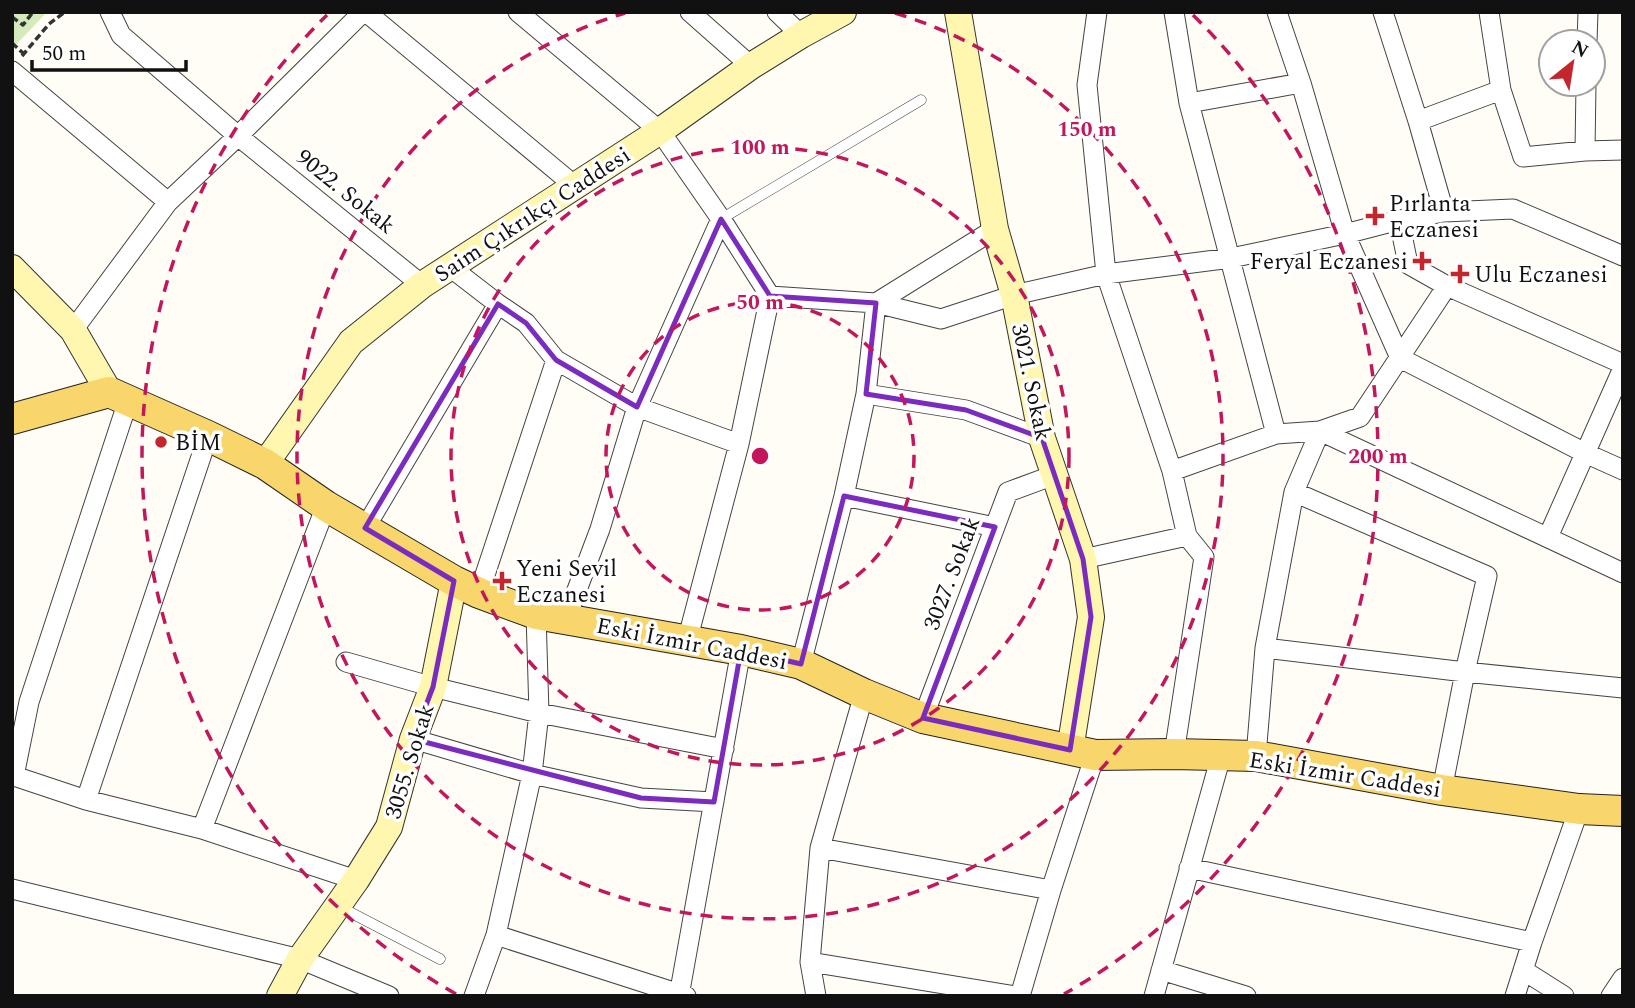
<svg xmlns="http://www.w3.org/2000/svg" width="1635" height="1008" viewBox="0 0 1635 1008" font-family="Spectral,serif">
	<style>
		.green { fill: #d5ebbd }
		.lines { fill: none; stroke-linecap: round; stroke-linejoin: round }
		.lane-casing { stroke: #444; stroke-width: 11 }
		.street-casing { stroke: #444; stroke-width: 21 }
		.secondary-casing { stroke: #333; stroke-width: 28 }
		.primary-casing { stroke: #222; stroke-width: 32 }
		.path { stroke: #333; stroke-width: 3.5; stroke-dasharray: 7 3.5; stroke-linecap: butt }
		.lane { stroke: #fff; stroke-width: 10 }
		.street { stroke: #fff; stroke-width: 19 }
		.secondary { stroke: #fff6b0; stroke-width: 26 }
		.primary { stroke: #f9d66b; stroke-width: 30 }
		.marked { fill: none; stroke: #7b2cbf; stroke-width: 5; stroke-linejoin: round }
		.ring { fill: none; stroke: #c2185b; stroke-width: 3.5; stroke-dasharray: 12 9 }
		.poi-dot { fill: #c4262e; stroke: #fff; stroke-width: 2.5 }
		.labels { text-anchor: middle; stroke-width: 7; stroke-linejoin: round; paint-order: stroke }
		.street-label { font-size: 23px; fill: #111; stroke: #fff }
		.poi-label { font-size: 23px; fill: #111; stroke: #fff; text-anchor: start }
		.centre { fill: #c2185b; stroke: #fff; stroke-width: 3.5 }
		.ring-label { font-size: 21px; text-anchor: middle; font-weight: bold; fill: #c2185b; stroke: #fff; stroke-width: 7; stroke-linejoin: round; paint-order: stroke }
	</style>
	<rect width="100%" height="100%" fill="#fffdf5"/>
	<!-- green -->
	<path class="green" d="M12 12H47L12 49Z"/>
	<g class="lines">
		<defs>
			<path id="lane" d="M721 219 921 100
				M338 906 440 959"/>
			<path id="street" d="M110 12 121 35 238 136 422 285
				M366 12 575 186
				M518 12 660 131 721 219 770 296 876 303 941 319 1014 295 1106 274 1231 258 1345 234 1399 220 1444 212 1513 209 1623 256
				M690 12 751 66
				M777 12 801 35
				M1097 12 1087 85 1106 274 1172 471 1187 536
				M1174 12 1189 103 1276 434
				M1277 12 1301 83 1345 234 1400 358 1585 453 1623 470
				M1383 12 1418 121 1444 212
				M1587 42 1588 12
				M12 71 168 202
				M1501 90 1523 157 1585 151 1623 150
				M1189 103 1301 83
				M1418 121 1501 90 1489 12
				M1585 151 1586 84
				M1399 220 1408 264 1447 286 1623 364
				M450 267 498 304 526 323 556 360 637 407 739 444
				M73 330 168 202 238 136 363 12
				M866 394 966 410 1042 438
				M128 401 29 702 14 776 86 800 208 436
				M1172 471 1276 434 1320 431 1360 417 1447 286
				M1294 492 1487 576 1465 672 1442 790
				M844 496 995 527
				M365 528 498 304
				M1548 537 1623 368
				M1083 559 1187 536 1204 557 1174 754
				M479 593 556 360
				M566 619 600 529 637 407 721 219
				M687 641 739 444 770 296
				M1265 648 1465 672 1623 688
				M346 662 433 687 539 713 724 749
				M801 664 844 496 866 394 876 303 995 229
				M923 718 1008 492 1054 475
				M413 739 532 774 641 798 714 802
				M1256 756 1265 648 1294 492 1320 431 1623 573
				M86 800 202 829 356 880
				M202 829 326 506
				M820 848 1051 890
				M1189 868 1532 942
				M12 889 300 959 389 996
				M496 935 686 996
				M810 962 1016 996
				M1161 970 1246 996
				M1523 970 1564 996
				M474 996 496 935 532 774 539 713 536 614
				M679 996 741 650
				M816 996 810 962 820 848 864 694
				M1020 996 1051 890 1095 755
				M1154 996 1221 756
				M1515 996 1532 942 1579 809
				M1611 996 1623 978"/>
			<path id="secondary" d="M958 12 995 229 1014 295 1042 438 1083 559 1091 617 1070 750
				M12 268 73 330 109 392
				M265 464 351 342 422 285 660 131 751 66 801 35 843 12
				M280 996 300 959 356 880 389 827 413 739 433 687 454 581"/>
			<path id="primary" d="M12 419 109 392 208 436 265 464 326 506 454 581 479 593 536 614 741 650 801 664 864 694 923 718 1095 755 1174 754 1256 756 1442 790 1579 809 1623 811"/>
		</defs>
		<!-- lane casing -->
		<use href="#lane" class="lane-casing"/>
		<!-- street casing -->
		<use href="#street" class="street-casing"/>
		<!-- secondary casing -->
		<use href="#secondary" class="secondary-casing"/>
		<!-- primary casing -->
		<use href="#primary" class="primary-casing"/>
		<!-- path -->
		<path class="path" d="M12 17 23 25 33 12
			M12 43 24 54
			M22 56 49 24 65 12"/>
		<!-- lane -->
		<use href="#lane" class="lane"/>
		<!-- street -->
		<use href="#street" class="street"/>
		<!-- secondary -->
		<use href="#secondary" class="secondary"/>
		<!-- primary -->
		<use href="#primary" class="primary"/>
	</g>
	<!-- marked area -->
	<path class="marked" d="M721 219 770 296 876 303 866 394 966 410 1042 438 1083 559 1091 617 1070 750 923 718 995 527 844 496 801 664 741 650 714 802 641 798 413 739 433 687 454 581 365 528 498 304 526 323 556 360 637 407Z"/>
	<!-- distance rings -->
	<g class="ring">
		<circle cx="760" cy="456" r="154"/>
		<circle cx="760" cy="456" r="309"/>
		<path d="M895 13A463 463 0 1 1 625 13"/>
		<path d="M456 994A618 618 0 0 1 327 15M1193 15A618 618 0 0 1 1064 994"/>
	</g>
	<!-- markers -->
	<g class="poi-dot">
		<path d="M1371.5 205.5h7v7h7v7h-7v7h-7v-7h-7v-7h7z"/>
		<path d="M1418.5 250.5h7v7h7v7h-7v7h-7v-7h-7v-7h7z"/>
		<path d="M1456.5 263.5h7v7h7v7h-7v7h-7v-7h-7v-7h7z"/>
		<circle cx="161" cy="442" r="7"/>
		<path d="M498.5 570.5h7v7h7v7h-7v7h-7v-7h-7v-7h7z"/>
	</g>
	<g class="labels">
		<!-- street labels -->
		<g class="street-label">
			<text transform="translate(346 191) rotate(39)" y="8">9022. Sokak</text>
			<text transform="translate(532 214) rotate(-33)" y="8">Saim Çıkrıkçı Caddesi</text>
			<text transform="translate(1032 382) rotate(78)" y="8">3021. Sokak</text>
			<text transform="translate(951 573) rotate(-69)" y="8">3027. Sokak</text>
			<text transform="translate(692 643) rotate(11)" y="8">Eski İzmir Caddesi</text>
			<text transform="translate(409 761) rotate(-73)" y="8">3055. Sokak</text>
			<text transform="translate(1345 774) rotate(9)" y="8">Eski İzmir Caddesi</text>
		</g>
		<!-- poi labels -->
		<g class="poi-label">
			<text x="1389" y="211">Pırlanta<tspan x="1389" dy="26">Eczanesi</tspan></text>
			<text x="1408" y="269" text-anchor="end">Feryal Eczanesi</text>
			<text x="1474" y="282">Ulu Eczanesi</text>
			<text x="175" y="450">BİM</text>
			<text x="516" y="576">Yeni Sevil<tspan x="516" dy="26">Eczanesi</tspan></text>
		</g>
	</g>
	<circle cx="760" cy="456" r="10" class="centre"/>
	<g class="ring-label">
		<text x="1087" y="136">150 m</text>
		<text x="760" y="154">100 m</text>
		<text x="760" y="309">50 m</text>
		<text x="1378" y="463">200 m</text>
	</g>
	<!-- border -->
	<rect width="1635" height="1008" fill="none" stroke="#111111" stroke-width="28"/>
	<!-- north arrow -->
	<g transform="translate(1572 63) rotate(30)"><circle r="33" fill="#ffffff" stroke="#a0a0a0" stroke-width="2"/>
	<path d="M0-5L12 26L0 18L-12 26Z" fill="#c4262e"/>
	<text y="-10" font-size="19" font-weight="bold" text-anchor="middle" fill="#111111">N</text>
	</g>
	<!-- scale -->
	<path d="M32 60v10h154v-10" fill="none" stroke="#111111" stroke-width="3.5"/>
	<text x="42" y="60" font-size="21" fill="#111111" stroke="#ffffff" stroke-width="5" paint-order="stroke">50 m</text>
</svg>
